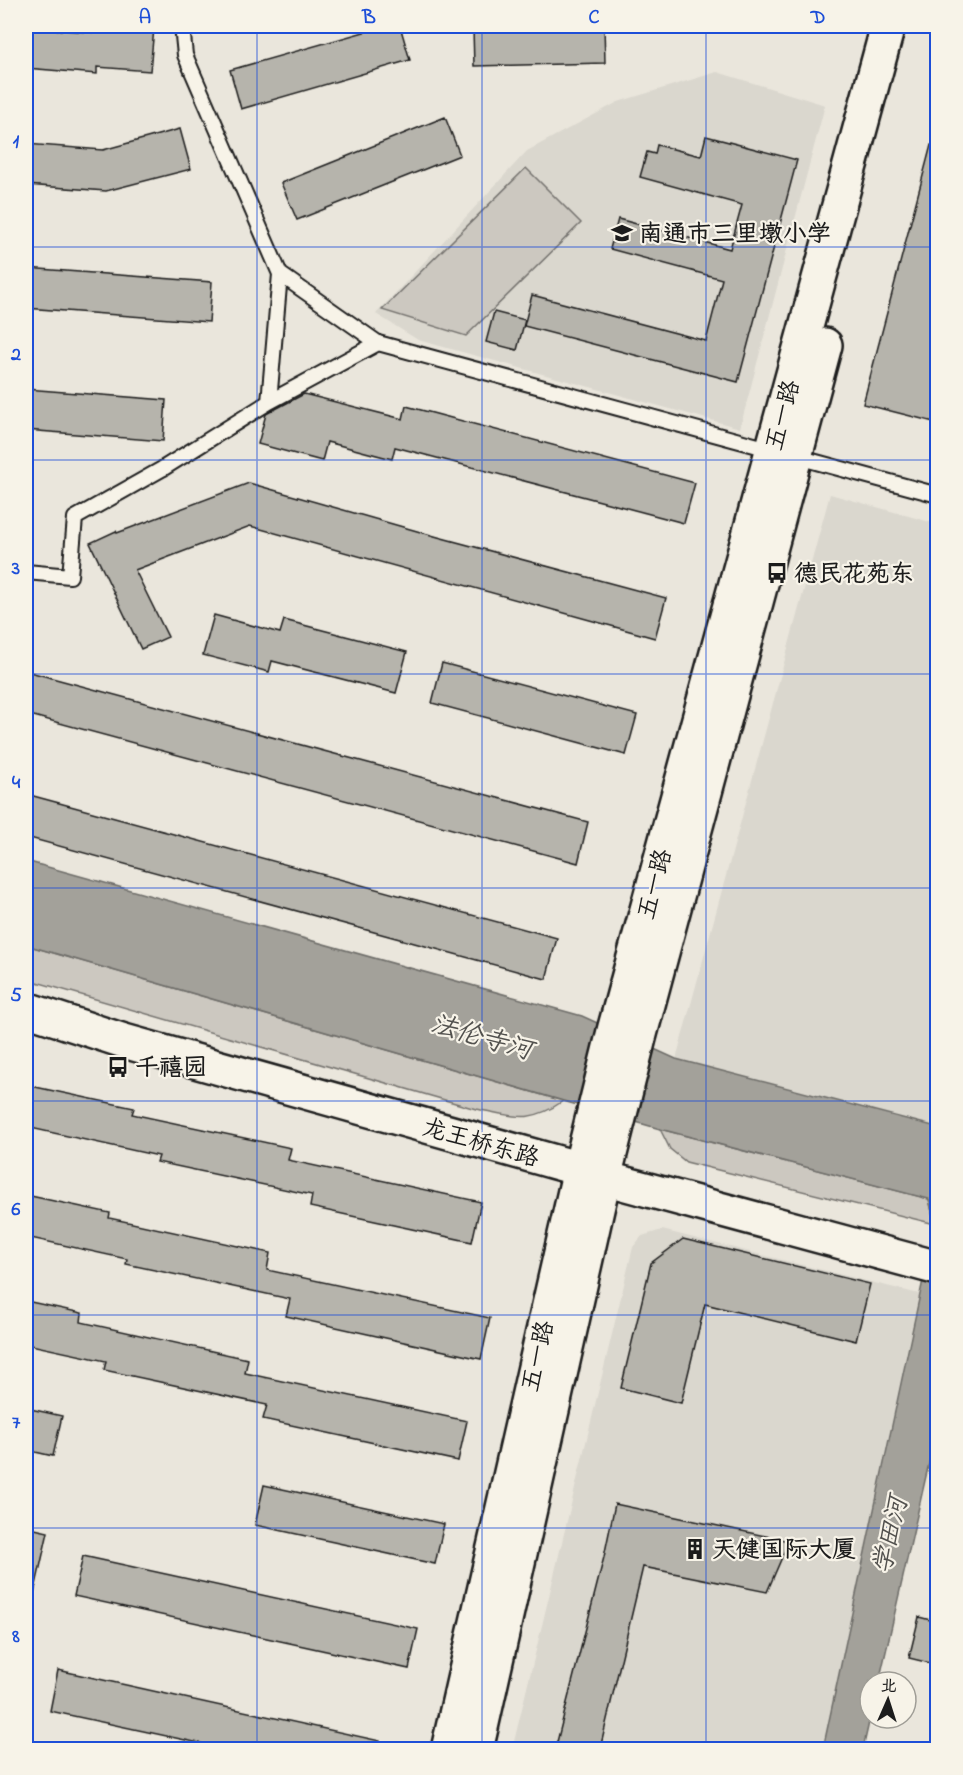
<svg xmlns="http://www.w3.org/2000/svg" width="963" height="1775" viewBox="0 0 963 1775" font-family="'Indie Flower','LXGW WenKai TC',sans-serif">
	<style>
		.built { fill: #dad7ce }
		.green { fill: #ccc8c0; stroke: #74726e; stroke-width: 1.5 }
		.water { fill: #a3a19a; stroke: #6d6c68; stroke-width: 1.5 }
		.building { fill: #b6b4ac; stroke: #1c1c1c; stroke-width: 1.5 }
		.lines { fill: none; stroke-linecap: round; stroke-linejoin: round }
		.lane-casing { stroke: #1c1c1c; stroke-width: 18 }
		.secondary-casing { stroke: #1c1c1c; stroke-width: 38 }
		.lane { stroke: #f7f3e8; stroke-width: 14 }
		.secondary { stroke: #f7f3e8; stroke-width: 33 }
		.grid { fill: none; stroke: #1d4ed8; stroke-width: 1.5; stroke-opacity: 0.55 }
		.labels { text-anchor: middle; stroke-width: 4.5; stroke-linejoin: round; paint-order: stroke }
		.poi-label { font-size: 24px; font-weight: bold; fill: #1c1c1c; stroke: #f7f3e8; text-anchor: start }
		.street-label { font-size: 24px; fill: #1c1c1c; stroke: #f7f3e8 }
		.water-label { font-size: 26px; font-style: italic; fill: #52514e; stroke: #f7f3e8 }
		.neatline { fill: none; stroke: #1d4ed8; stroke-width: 2 }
		.grid-label { font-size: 20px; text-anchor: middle; font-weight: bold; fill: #1d4ed8 }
	</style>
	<rect width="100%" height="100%" fill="#eae6dc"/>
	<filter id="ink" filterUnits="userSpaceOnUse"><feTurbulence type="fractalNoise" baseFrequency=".0167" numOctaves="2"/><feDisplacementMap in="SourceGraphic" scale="12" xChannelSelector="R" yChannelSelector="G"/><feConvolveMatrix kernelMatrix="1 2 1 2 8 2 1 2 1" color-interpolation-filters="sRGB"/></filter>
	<g filter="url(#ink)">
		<!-- built -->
		<path class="built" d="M717 72 825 105 740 428 418 340 376 314 527 151 618 102Z
			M830 494 937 524V1127L676 1059Z
			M662 1230 919 1294 823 1749 512 1750 633 1247 642 1236Z"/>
		<!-- green -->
		<path class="green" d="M526 168 581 223 466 336 382 310Z
			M26 945 563 1101C529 1125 514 1116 476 1109L26 979Z
			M660 1129 929 1199 935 1224 686 1162 670 1149Z"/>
		<!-- water -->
		<path class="water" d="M26 861 582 1016 676 1059 937 1127V1428L879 1682H870V1718L863 1749H823L935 1224 929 1199 660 1129 26 945Z"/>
		<!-- building -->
		<path class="building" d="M100 26 154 28 150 71 97 67V74L26 68V27L99 33Z
			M385 26H400L410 60 241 109 230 70Z
			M563 26H604L605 63 474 66 473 28Z
			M445 117 460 155 297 220 281 183Z
			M180 129 191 169 106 191 26 185V144L103 150Z
			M706 136 797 160 738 382 524 326 532 295 706 341 722 279 610 249 618 219 730 249 742 205 640 177 647 152 655 154 657 145 701 156Z
			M931 145 938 146V342L932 360 938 362V423L863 404Z
			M26 268 212 282 209 322 26 308Z
			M494 312 525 320 517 350 486 342Z
			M26 389 166 400 163 441 26 430Z
			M304 394 403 419 406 406 695 483 684 523 395 447 392 459 327 442 322 461 258 444 266 414Z
			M249 483 438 537 666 598 655 638 250 526 135 570 168 637 141 649 90 543 116 531 117 533Z
			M214 615 280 633 284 620 407 652 396 693 272 661 269 672 203 655Z
			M442 663 637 715 626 755 432 703Z
			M26 671 588 822 578 863 26 714Z
			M26 794 557 938 546 979 26 837Z
			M26 1085 134 1108 132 1114 291 1148 288 1160 481 1202 472 1242 310 1207 312 1195 157 1162 159 1156 26 1127Z
			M26 1195 110 1213 109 1218 270 1253 267 1270 490 1318 481 1359 286 1316 290 1299 126 1264 127 1259 26 1237Z
			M683 1239 870 1284 856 1341 705 1304 681 1403 621 1388 651 1263Z
			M26 1301 82 1313 81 1322 248 1359 245 1373 467 1421 458 1461 263 1419 267 1405 104 1370 106 1361 26 1344Z
			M26 1408 62 1416 53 1456 26 1450Z
			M264 1485 444 1524 435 1564 255 1525Z
			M615 1504 789 1541 767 1592 643 1567 600 1749H572L556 1746 604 1557Z
			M26 1527 48 1532 34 1594 26 1593Z
			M83 1556 418 1629 409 1669 74 1596Z
			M919 1617 938 1622V1665L909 1658Z
			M58 1670 380 1741 379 1749H227L50 1711Z"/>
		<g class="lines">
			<defs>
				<path id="lane" d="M182 26 185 55 280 274 269 402 378 343
					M280 274 378 343 773 450
					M794 456 938 495
					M26 572 70 576 75 518 162 469 269 402"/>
				<path id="secondary" d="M26 1009 124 1041 580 1169 604 1178 938 1268
					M448 1750 580 1169 615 1027 888 26
					M476 1750 604 1178 639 1038 825 345"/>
			</defs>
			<!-- lane casing -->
			<use href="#lane" class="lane-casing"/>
			<!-- secondary casing -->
			<use href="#secondary" class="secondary-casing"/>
			<!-- lane -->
			<use href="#lane" class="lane"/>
			<!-- secondary -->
			<use href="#secondary" class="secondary"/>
		</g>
	</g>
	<!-- grid -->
	<path class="grid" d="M257 26V1750M482 26V1750M706 26V1750M26 247H938M26 460H938M26 674H938M26 888H938M26 1101H938M26 1315H938M26 1528H938"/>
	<!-- icons -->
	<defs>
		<symbol id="school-bare" viewBox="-9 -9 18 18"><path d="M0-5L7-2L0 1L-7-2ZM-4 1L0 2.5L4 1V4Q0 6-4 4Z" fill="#1c1c1c" stroke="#f7f3e8" stroke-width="2.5" paint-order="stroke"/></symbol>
		<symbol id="bus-bare" viewBox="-9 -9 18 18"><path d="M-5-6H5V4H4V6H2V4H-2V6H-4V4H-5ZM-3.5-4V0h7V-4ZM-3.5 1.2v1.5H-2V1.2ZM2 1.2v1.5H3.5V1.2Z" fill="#1c1c1c" stroke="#f7f3e8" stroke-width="2.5" paint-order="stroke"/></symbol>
		<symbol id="building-bare" viewBox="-9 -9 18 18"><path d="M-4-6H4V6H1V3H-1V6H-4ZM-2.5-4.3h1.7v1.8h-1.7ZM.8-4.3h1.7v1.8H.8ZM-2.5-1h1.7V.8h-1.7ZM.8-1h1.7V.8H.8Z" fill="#1c1c1c" stroke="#f7f3e8" stroke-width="2.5" paint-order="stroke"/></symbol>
	</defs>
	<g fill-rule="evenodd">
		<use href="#school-bare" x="607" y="218" width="30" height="30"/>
		<use href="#bus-bare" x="762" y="558" width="30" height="30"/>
		<use href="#bus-bare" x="103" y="1052" width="30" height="30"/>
		<use href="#building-bare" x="680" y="1534" width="30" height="30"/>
	</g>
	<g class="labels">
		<!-- poi labels -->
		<g class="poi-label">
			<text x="639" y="241">南通市三里墩小学</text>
			<text x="794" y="581">德民花苑东</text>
			<text x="135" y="1075">千禧园</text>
			<text x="712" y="1557">天健国际大厦</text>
		</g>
		<!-- street labels -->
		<g class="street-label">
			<text transform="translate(782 415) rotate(-75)" y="8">五一路</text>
			<text transform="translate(654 884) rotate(-75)" y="8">五一路</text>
			<text transform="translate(481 1142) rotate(16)" y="8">龙王桥东路</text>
			<text transform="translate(537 1356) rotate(-77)" y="8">五一路</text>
		</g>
		<!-- water labels -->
		<g class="water-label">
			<text transform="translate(482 1036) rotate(16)" y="9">法伦寺河</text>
			<text transform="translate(889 1535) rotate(-77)" y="9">学田河</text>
		</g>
	</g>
	<!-- margin -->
	<rect width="963" height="1775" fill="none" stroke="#f7f3e8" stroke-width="66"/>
	<!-- north arrow -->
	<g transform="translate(888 1700) rotate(3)"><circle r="28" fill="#f7f3e8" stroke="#9f9d96" stroke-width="1.5"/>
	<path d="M0-4.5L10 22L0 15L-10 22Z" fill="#1c1c1c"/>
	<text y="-9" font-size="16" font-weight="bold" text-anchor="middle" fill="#1c1c1c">北</text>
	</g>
	<rect x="33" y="33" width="897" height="1709" class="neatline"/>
	<g class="grid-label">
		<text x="145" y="23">A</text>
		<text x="369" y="23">B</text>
		<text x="594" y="23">C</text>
		<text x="818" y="23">D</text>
		<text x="16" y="147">1</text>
		<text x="16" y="360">2</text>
		<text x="16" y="574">3</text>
		<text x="16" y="788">4</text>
		<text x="16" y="1001">5</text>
		<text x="16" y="1215">6</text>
		<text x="16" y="1428">7</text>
		<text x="16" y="1642">8</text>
	</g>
</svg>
